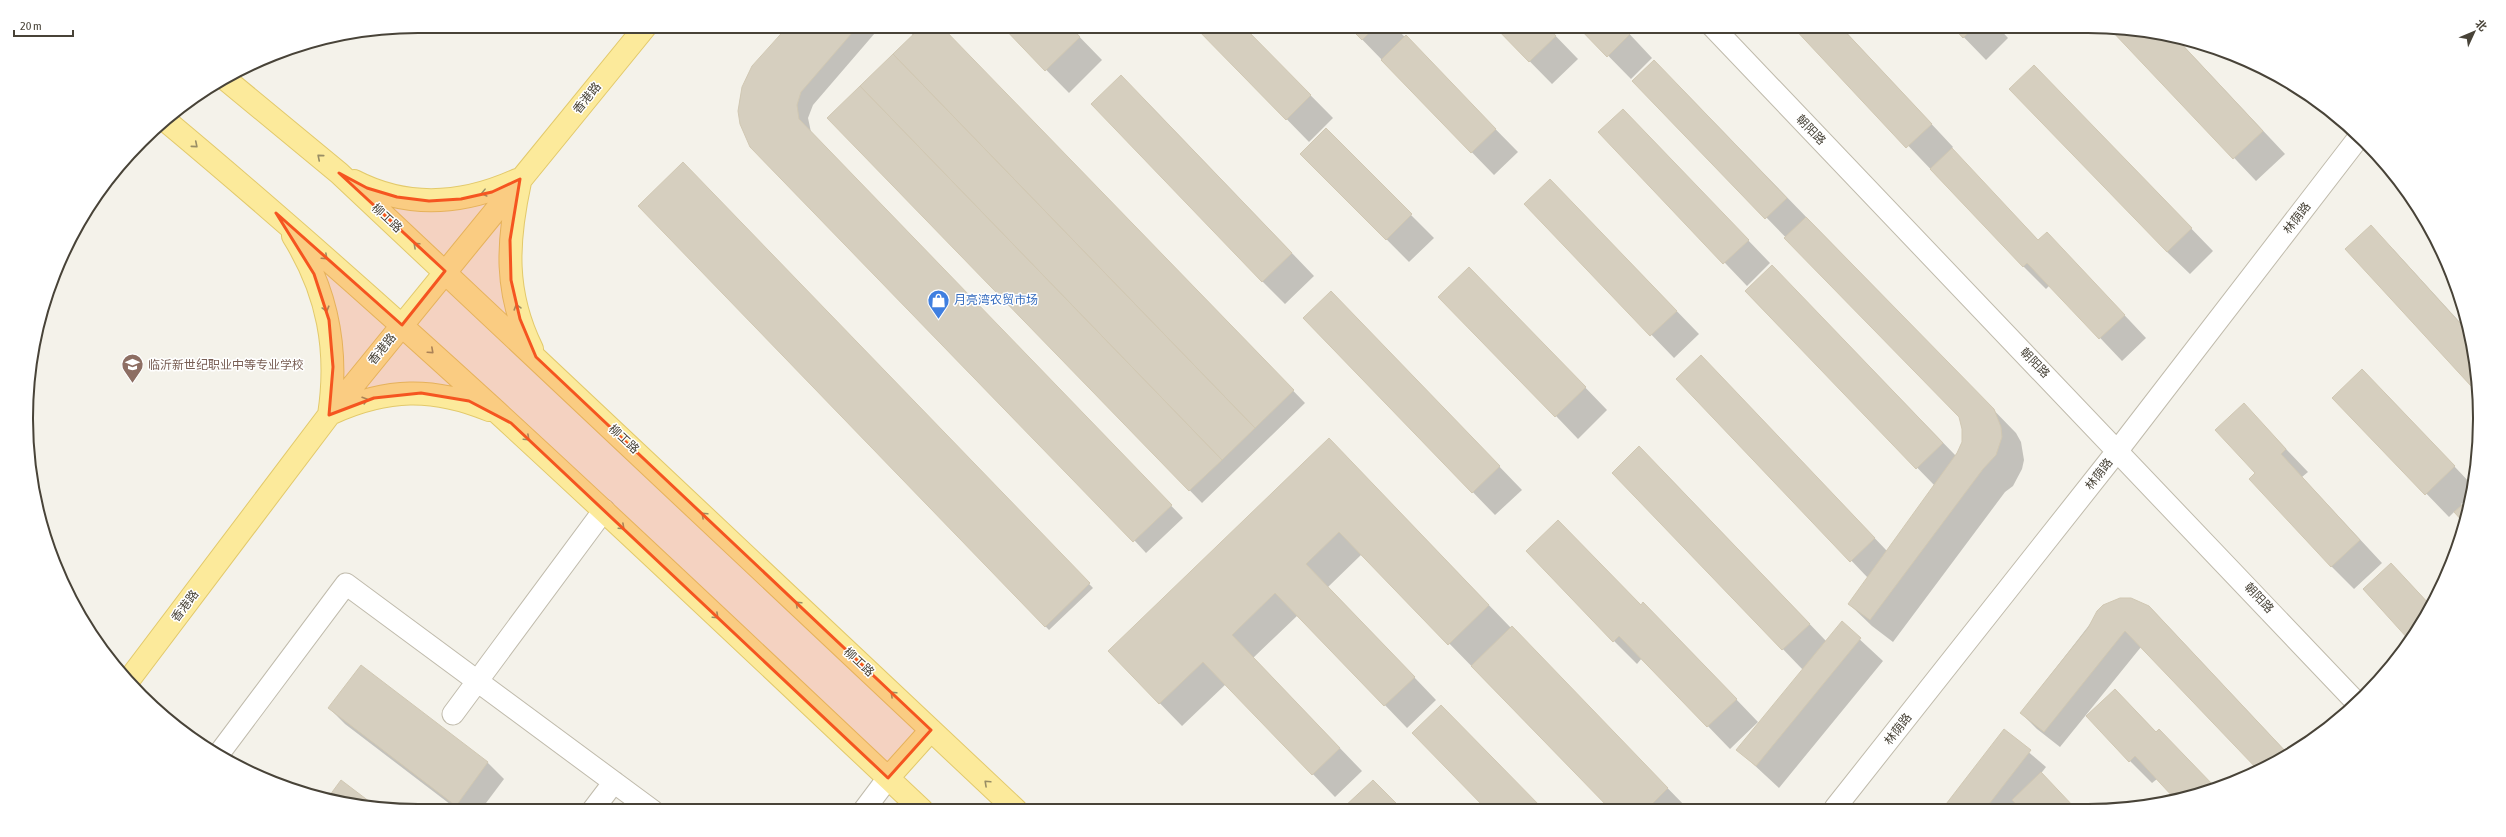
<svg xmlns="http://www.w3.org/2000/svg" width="2506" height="837" viewBox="0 0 2506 837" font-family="'Asap Condensed','Noto Sans SC',sans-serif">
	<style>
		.shadow { fill: #0003 }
		.building { fill: #d6cfbf; stroke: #d1c8b3 }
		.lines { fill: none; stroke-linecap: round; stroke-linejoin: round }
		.minor-casing { stroke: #c0bbac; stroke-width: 23 }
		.major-casing { stroke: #e2c96b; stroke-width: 24 }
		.minor { stroke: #fff; stroke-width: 21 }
		.major { stroke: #fcea9b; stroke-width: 22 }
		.oneway { stroke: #998e65 }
		.marked { fill: #f55520; fill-opacity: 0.2; stroke: #f55520; stroke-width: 3; stroke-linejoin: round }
		.labels { text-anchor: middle; stroke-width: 3; stroke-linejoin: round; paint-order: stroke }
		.street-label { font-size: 12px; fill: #484338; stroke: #fff }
		.shop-label { font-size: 12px; fill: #366cbe; stroke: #fff; text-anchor: start }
		.education-label { font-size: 12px; fill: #785e54; stroke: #fff; text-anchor: start }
		.rim { fill: none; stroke: #484338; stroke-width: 2 }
	</style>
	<rect width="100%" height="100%" fill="#f4f2ea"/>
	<!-- shadow -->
	<path class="shadow" d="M790 26H881L813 105 808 118 811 132 1183 518 1146 553 739 111 740 98 747 77 753 67Z
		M902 26H940L1305 403 1202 503 829 118 914 36Z
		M1003 26H1069L1102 60 1069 93Z
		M1196 26H1242L1333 118 1309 142Z
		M1349 26H1394L1518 152 1494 175Z
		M1495 26H1546L1578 59 1552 84Z
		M1579 26H1622L1652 58 1631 79Z
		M1794 26H1840L1953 147 1951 149 2039 241 2069 256 2146 338 2122 361 2050 285 2046 289 2023 266Z
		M1953 26H1997L2008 38 1986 60Z
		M2112 29 2176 38 2285 154 2256 181Z
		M1634 81 1677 84 2016 433 2021 442 2024 460 2022 469 2013 486 2005 492 1893 642 1872 626 1849 604 1868 578 1678 379H1723L1887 551 1935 486 1746 292 1794 289 1956 456 1963 442V429L1960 417Z
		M2056 89 2213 251 2190 274 2167 252Z
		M1144 99 1314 276 1285 304 1262 281Z
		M1623 110 1770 263 1747 286 1600 132Z
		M1326 130 1434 238 1409 262 1302 154Z
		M683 164 1093 588 1049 630 639 206Z
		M1572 203 1699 334 1674 358 1525 204Z
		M2346 249H2393L2468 331 2477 367V392Z
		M1492 291 1607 410 1578 439 1556 416Z
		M1353 315 1522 490 1495 515 1304 318Z
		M2385 393 2472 485 2471 496 2461 504 2463 506 2470 499 2465 523 2455 511 2449 517 2334 398Z
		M2244 405 2308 472 2302 477 2382 563 2354 589 2331 566 2256 473Z
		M1351 462 1511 628 1688 809H1611L1362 554 1328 587 1436 700 1407 728 1298 615 1253 658 1362 771 1335 797 1226 684 1182 726 1109 651Z
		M1662 470 1826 641 1842 623 1883 661 1779 788 1738 750 1803 670 1613 473Z
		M2391 564 2431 606 2410 639 2364 589Z
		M1641 606 1666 626 1758 722 1730 749 1642 658 1637 664 1614 641Z
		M2104 606H2149L2288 754 2259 770 2141 647 2060 747 2037 729 2021 713Z
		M361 666 488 763 504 779 480 811H459L345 724 329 708Z
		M2115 690 2157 733 2182 753 2214 787 2175 798 2157 779 2152 783 2130 761Z
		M2004 731 2046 767 2014 808H1944Z
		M1373 781 1401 809H1345Z"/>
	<!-- building -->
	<path class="building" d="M788 26H858L801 92 797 105 799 119 1172 505 1133 542 750 147 740 124 738 111 742 87 752 66Z
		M903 26H918L911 33Z
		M922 26H941L1294 390 1255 428 893 54Z
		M1002 26H1070L1080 37 1045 71Z
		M1194 26H1243L1311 95 1286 120Z
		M1348 26H1376L1362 40Z
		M1494 26H1547L1556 36 1529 62Z
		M1577 26H1622L1630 34 1607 57Z
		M1792 26H1840L1932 124 1906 148Z
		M1952 26H1975L1963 38Z
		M2110 29 2176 38 2263 131 2233 159Z
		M1406 35 1496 129 1471 153 1381 60Z
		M893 54 1255 428 1222 460 860 86Z
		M1654 60 1787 198 1765 219 1632 81Z
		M2034 65 2192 228 2167 252 2009 89Z
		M1121 75 1292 253 1262 282 1091 104Z
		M860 86 1222 460 1189 491 827 118Z
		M1623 109 1749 240 1723 264 1598 132Z
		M1326 128 1412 214 1386 240 1300 154Z
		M1952 148 2038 240 2047 232 2125 315 2099 339 2027 263 2023 267 1930 169Z
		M683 162 1090 583 1045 627 638 206Z
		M1550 179 1677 311 1650 336 1524 204Z
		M1806 217 1994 409 2001 427 2002 437 1996 455 1983 469 1870 620 1848 604 1957 453 1962 442V429L1959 417 1784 238Z
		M2371 225 2468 332 2477 367V381L2471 386 2345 249Z
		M1772 265 1943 443 1916 469 1745 291Z
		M1469 267 1586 387 1555 417 1438 297Z
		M1331 291 1500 466 1472 493 1303 318Z
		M1701 355 1875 538 1850 562 1676 379Z
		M2362 369 2455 466 2425 495 2332 398Z
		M2244 403 2286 449 2281 454 2360 540 2331 567 2249 479 2255 473 2215 430Z
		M1329 438 1489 605 1448 645 1339 532 1306 564 1415 677 1384 706 1275 593 1232 635 1340 748 1312 775 1203 662 1159 704 1108 651Z
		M1639 446 1810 624 1782 650 1612 473Z
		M2470 498 2467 520 2465 524 2454 512Z
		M1558 520 1641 605 1643 602 1737 699 1707 727 1619 636 1613 642 1526 551Z
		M2391 563 2431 606 2409 640 2363 589Z
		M2120 598H2131L2149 606 2288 754 2258 770 2125 631 2044 732 2020 713 2088 628 2097 611 2103 605Z
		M1842 621 1861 638 1756 766 1736 750Z
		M1512 626 1668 788 1647 809H1610L1471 666Z
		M361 665 488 762 456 806 328 708Z
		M2115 689 2156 732 2159 729 2215 787 2174 798 2135 756 2129 762 2086 716Z
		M1441 705 1543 809H1486L1412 733Z
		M2004 729 2031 750 1986 808H1943Z
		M2041 772 2075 808H2020L2012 800Z
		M341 780 374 805 327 799Z
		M1373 780 1402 809 1343 808Z"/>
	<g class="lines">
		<defs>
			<path id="minor" d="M1712 26 2357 703
				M453 714 604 510
				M218 755 346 584 653 811
				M1835 808 2118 450 2359 137
				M864 810 888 778
				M592 811 614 782"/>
			<path id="major" d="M224 78 339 173 1016 810
				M165 120C427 339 673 576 922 810
				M354 181C408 209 464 204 517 180
				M520 182C507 242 504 292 532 349
				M293 236C328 292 339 350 329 415
				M332 413C387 388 433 387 489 410
				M128 681 329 415 646 26
				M888 778 931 730"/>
		</defs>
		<!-- minor casing -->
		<use href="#minor" class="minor-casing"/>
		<!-- major casing -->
		<use href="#major" class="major-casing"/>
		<!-- minor -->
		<use href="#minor" class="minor"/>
		<!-- major -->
		<use href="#major" class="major"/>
	</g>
	<!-- one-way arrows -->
	<defs><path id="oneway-chevron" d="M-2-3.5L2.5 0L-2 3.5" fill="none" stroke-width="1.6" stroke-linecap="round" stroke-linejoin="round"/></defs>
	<g class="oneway">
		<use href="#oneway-chevron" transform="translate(195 145) rotate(40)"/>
		<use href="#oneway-chevron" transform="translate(320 157) rotate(-140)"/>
		<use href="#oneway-chevron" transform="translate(484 193) rotate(166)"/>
		<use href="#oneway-chevron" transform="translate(416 245) rotate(-137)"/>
		<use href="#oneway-chevron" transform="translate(325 257) rotate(42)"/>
		<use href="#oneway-chevron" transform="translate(517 307) rotate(-106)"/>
		<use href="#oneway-chevron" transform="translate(326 309) rotate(75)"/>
		<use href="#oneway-chevron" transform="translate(431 351) rotate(42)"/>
		<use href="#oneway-chevron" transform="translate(365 400) rotate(-17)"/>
		<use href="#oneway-chevron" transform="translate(527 438) rotate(43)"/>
		<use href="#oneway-chevron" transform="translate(704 515) rotate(-137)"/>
		<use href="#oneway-chevron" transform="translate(622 527) rotate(43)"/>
		<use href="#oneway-chevron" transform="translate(798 604) rotate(-137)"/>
		<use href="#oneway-chevron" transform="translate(716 616) rotate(43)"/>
		<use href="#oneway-chevron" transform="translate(893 694) rotate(-137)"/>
		<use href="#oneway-chevron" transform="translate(987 783) rotate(-137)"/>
	</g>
	<!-- marked area -->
	<path class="marked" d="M339 173 367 188 397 197 429 201 461 199 492 192 520 179 510 240 511 280 520 319 536 357 931 730 888 778 511 423 469 401 421 393 374 398 329 415 333 367 329 320 314 274 276 213 402 325 445 271Z"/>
	<!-- icons -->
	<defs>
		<symbol id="shop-pin" viewBox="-11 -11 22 30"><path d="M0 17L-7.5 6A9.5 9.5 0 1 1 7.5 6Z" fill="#3f7fe0" stroke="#fff"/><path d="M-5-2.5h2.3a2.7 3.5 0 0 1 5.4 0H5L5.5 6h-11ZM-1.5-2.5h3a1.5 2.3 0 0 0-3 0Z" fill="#fff"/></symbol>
		<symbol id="university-pin" viewBox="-11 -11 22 30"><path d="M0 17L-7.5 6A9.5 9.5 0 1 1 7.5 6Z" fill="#8d6e63" stroke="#fff"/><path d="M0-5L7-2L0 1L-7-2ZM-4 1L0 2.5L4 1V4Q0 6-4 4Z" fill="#fff"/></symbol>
	</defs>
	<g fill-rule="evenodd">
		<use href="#shop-pin" x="926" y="288" width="25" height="34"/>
		<use href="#university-pin" x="120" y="352" width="25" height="34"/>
	</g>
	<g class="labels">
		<!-- street labels -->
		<g class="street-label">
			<text transform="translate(587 98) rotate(-51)" y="4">香港路</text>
			<text transform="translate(1811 130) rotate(46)" y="4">朝阳路</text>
			<text transform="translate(387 218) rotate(43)" y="4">柳工路</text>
			<text transform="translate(2297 218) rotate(-52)" y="4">林荫路</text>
			<text transform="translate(382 349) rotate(-51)" y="4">香港路</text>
			<text transform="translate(2035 363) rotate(46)" y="4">朝阳路</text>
			<text transform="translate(624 439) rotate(43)" y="4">柳工路</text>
			<text transform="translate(2099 474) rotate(-52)" y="4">林荫路</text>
			<text transform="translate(2259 598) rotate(47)" y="4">朝阳路</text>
			<text transform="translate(185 606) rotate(-53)" y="4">香港路</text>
			<text transform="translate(859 662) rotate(43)" y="4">柳工路</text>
			<text transform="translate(1898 729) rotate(-52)" y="4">林荫路</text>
		</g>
		<!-- shop labels -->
		<g class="shop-label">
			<text x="954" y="304">月亮湾农贸市场</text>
		</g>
		<!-- education labels -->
		<g class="education-label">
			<text x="148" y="369">临沂新世纪职业中等专业学校</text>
		</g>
	</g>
	<!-- crop -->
	<path d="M0 0H2506V837H0ZM418 33H2088A385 385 0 0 1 2473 418V419A385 385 0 0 1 2088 804H418A385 385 0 0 1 33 419V418A385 385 0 0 1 418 33Z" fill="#fff" fill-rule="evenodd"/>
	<path class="rim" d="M418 33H2088A385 385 0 0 1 2473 418V419A385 385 0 0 1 2088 804H418A385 385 0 0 1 33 419V418A385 385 0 0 1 418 33Z"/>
	<!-- north arrow -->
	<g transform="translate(2474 32) rotate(46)" stroke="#ffffff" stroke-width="3" paint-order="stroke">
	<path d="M0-3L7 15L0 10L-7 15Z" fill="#484338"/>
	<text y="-6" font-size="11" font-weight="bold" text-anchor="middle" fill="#484338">北</text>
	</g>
	<!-- scale -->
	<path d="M14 30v6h59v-6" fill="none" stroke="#484338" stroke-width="2"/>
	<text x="20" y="30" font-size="12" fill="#484338" stroke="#ffffff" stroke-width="3" paint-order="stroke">20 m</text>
</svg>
